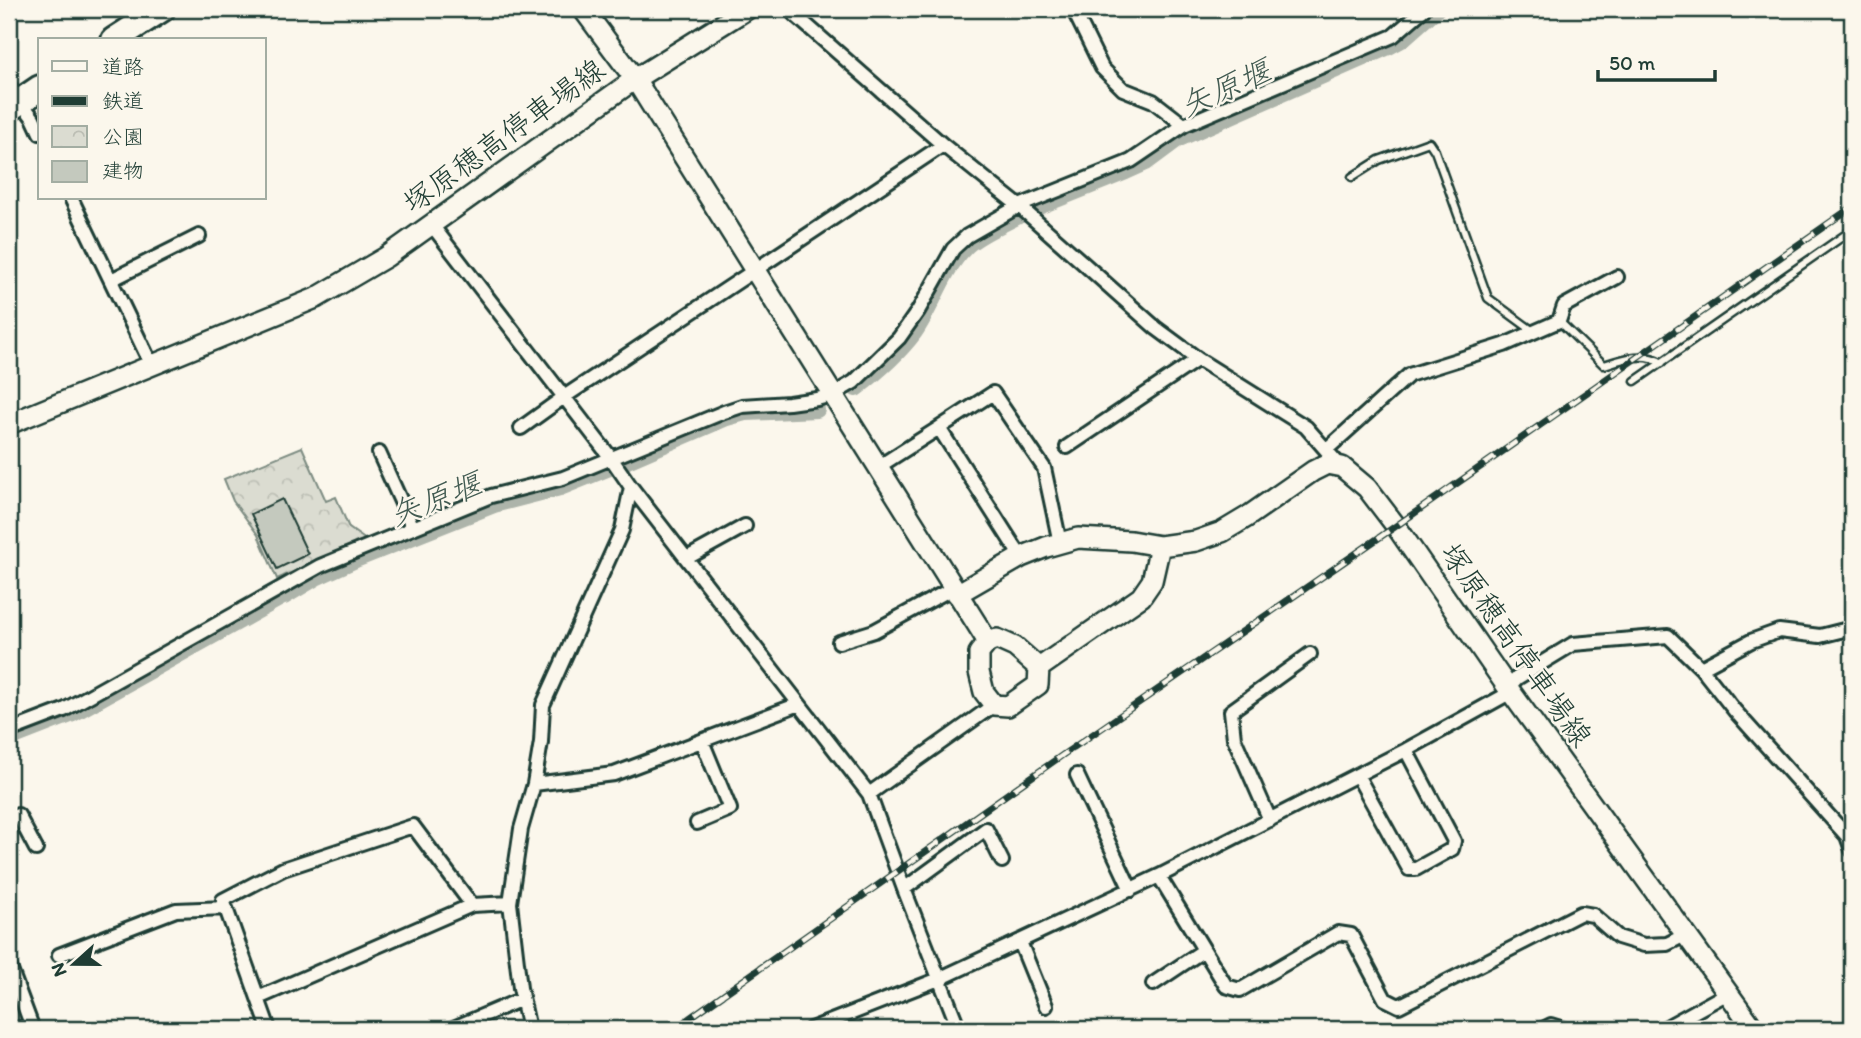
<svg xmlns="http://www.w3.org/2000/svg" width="1861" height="1038" viewBox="0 0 1861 1038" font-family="Itim,'Klee One',sans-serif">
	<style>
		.park { fill: url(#park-crowns); stroke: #7d8c82; stroke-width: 2 }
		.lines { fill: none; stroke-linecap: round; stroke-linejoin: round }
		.canal { stroke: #adb4aa; stroke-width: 16 }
		.building { fill: #c4c9be; stroke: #1f3d34; stroke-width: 2 }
		.lane-casing { stroke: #1f3d34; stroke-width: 11 }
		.street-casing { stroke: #1f3d34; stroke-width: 18 }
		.secondary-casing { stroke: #1f3d34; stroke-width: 24 }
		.highway-casing { stroke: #1f3d34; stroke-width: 30 }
		.lane { stroke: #fbf7ec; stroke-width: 6 }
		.street { stroke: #fbf7ec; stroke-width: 12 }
		.secondary { stroke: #fbf7ec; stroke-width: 19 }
		.highway { stroke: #fbf7ec; stroke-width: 24 }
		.rail-casing { stroke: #1f3d34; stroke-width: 7 }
		.rail { stroke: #fbf7ec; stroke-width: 4.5; stroke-dasharray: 13; stroke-linecap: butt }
		.labels { text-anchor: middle; stroke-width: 5; stroke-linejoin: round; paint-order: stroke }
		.street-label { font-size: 30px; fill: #1f3d34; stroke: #fbf7ec }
		.water-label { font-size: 32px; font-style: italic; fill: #425b52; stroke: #fbf7ec }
	</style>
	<defs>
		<pattern id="park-crowns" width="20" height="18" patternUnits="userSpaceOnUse" patternTransform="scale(1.75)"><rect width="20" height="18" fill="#dbdcd1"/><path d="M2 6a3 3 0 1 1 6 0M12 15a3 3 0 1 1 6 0" fill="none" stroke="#bcbeb4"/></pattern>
	</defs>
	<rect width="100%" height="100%" fill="#fbf7ec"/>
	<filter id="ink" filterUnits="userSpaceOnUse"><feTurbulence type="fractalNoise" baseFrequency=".0143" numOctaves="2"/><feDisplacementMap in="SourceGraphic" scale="14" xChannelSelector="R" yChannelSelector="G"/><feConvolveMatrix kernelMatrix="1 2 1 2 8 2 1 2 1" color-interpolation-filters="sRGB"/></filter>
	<g filter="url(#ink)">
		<!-- park -->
		<path class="park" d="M302 447 326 501 336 497 349 528 366 540 277 579 258 535 233 501 224 479Z"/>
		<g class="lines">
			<!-- canal -->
			<path class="canal" d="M1031 210 1126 172 1146 163 1177 140 1389 47 1402 40 1437 9
				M856 389C878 372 899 354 915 332 933 306 943 270 965 248 976 236 1006 223 1021 215
				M623 463 727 418 745 413 817 410
				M284 597 316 578 358 559 494 505 560 488 612 467
				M9 739 73 714 281 598"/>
		</g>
		<!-- building -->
		<path class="building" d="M282 499 308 554 277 569 251 514Z"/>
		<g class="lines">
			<defs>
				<path id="lane" d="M1352 177 1379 160 1429 142 1435 151 1488 298 1533 331
					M1559 321 1604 365C1623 359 1644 351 1662 363
					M1635 381 1852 230"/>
				<path id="street" d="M790 9 794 14 943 145 1019 206 1156 328 1198 359 1306 427 1341 467
					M1073 9 1102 68 1123 89 1153 101 1184 125
					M9 86 33 118 40 133
					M71 198 152 366
					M431 224 611 458 631 487 869 794 904 889 959 1029
					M111 280 199 236
					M521 428 564 397 943 145
					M939 428 993 393 1044 468 1060 543
					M1067 447 1198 359
					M1327 449 1409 375 1504 345 1559 321 1564 306 1617 277
					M379 453 413 528
					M878 467 939 428 1021 557
					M687 558 745 526
					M839 642 874 631 953 588
					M1701 668 1751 641 1779 631 1820 636 1852 628
					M9 731 64 710 320 566 491 496 563 478 724 412 742 406 789 403 817 399 832 395 854 382 899 338 918 311 953 249 967 236 1019 206 1131 161 1184 125 1393 36 1424 9
					M1077 775 1131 890
					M1357 775 1409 869H1416L1452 849 1454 841 1406 750
					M534 784 614 774 799 704
					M869 794 994 705
					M9 819 18 815 36 849
					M1270 820 1234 738 1231 711 1310 654
					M697 823 730 809 702 741
					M1159 876 1226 986 1240 990 1338 933 1351 935 1385 999 1399 1006 1581 913 1593 915 1618 937 1644 945 1667 944 1685 935
					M904 889 986 829 1002 861
					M1020 942 1046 1006
					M59 955 176 910 226 908
					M9 965 31 1024 18 1029
					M1153 984 1204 950
					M258 998 472 905 510 903
					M269 1029 223 900 283 869 413 826 472 905
					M451 1029 522 999
					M529 1029 520 988 510 903 521 829 534 784 541 742 543 705 622 530 631 487
					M811 1029 939 979 1159 876 1406 750 1504 696 1508 688 1517 678 1573 644 1668 636 1701 668 1735 711 1847 836 1852 850
					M1543 1029 1551 1025 1564 1029
					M1663 1029 1728 993"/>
				<path id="secondary" d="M583 9 635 79 747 9
					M9 424 316 298 386 257 635 79 988 642
					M957 594 1021 557 1046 547 1078 538 1131 541 1160 546 1196 541 1222 532 1247 517 1313 471 1327 464 1342 467 1367 488 1396 526 1508 688 1754 1029
					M997 639 1015 647 1039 668 1038 685 1008 706 994 705 984 692 979 672V653L988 642Z
					M1039 668 1141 597 1152 581 1160 546"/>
				<path id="highway" d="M114 40 162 9
					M9 109 40 88"/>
			</defs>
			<!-- lane casing -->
			<use href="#lane" class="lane-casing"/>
			<!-- street casing -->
			<use href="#street" class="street-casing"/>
			<!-- secondary casing -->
			<use href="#secondary" class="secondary-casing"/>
			<!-- highway casing -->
			<use href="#highway" class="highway-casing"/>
			<!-- lane -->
			<use href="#lane" class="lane"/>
			<!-- street -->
			<use href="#street" class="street"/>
			<!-- secondary -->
			<use href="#secondary" class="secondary"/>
			<!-- highway -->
			<use href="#highway" class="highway"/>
			<defs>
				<path id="rail" d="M674 1029 1064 754 1396 526 1852 207"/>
			</defs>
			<!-- rail casing -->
			<use href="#rail" class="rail-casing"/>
			<!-- rail -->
			<use href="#rail" class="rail"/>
		</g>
	</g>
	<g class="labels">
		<!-- street labels -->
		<g class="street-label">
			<text transform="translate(504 136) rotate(-36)" y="10">塚原穂高停車場線</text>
			<text transform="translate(1516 645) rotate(55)" y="10">塚原穂高停車場線</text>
		</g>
		<!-- water labels -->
		<g class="water-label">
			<text transform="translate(1225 88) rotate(-24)" y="11">矢原堰</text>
			<text transform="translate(435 499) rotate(-21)" y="11">矢原堰</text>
		</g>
	</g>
	<!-- margin -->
	<rect width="1861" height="1038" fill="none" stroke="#fbf7ec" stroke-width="35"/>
	<rect x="18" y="18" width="1826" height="1003" fill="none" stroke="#1f3d34" stroke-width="2.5" filter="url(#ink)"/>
	<!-- legend -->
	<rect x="38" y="38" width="228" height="161" fill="#fbf7ec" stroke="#a3ada2" stroke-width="2"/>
	<rect x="52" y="61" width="35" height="10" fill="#fbf7ec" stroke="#a3ada2" stroke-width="2"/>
	<text x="102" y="74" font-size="21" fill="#1f3d34">道路</text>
	<rect x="52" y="96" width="35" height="10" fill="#1f3d34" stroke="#a3ada2" stroke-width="2"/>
	<text x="102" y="108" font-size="21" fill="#1f3d34">鉄道</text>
	<rect x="52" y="126" width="35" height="21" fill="url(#park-crowns)" stroke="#a3ada2" stroke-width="2"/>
	<text x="102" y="144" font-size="21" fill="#1f3d34">公園</text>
	<rect x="52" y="161" width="35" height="21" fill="#c4c9be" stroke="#a3ada2" stroke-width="2"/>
	<text x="102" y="178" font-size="21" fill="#1f3d34">建物</text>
	<!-- north arrow -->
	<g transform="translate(74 964) rotate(249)" stroke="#fbf7ec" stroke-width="5" paint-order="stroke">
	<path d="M0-5L12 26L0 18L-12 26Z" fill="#1f3d34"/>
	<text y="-10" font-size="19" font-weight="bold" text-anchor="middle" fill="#1f3d34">N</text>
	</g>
	<!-- scale -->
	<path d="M1598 70v10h117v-10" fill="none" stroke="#1f3d34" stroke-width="3.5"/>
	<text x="1609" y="70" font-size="21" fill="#1f3d34" stroke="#fbf7ec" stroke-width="5" paint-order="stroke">50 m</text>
</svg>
